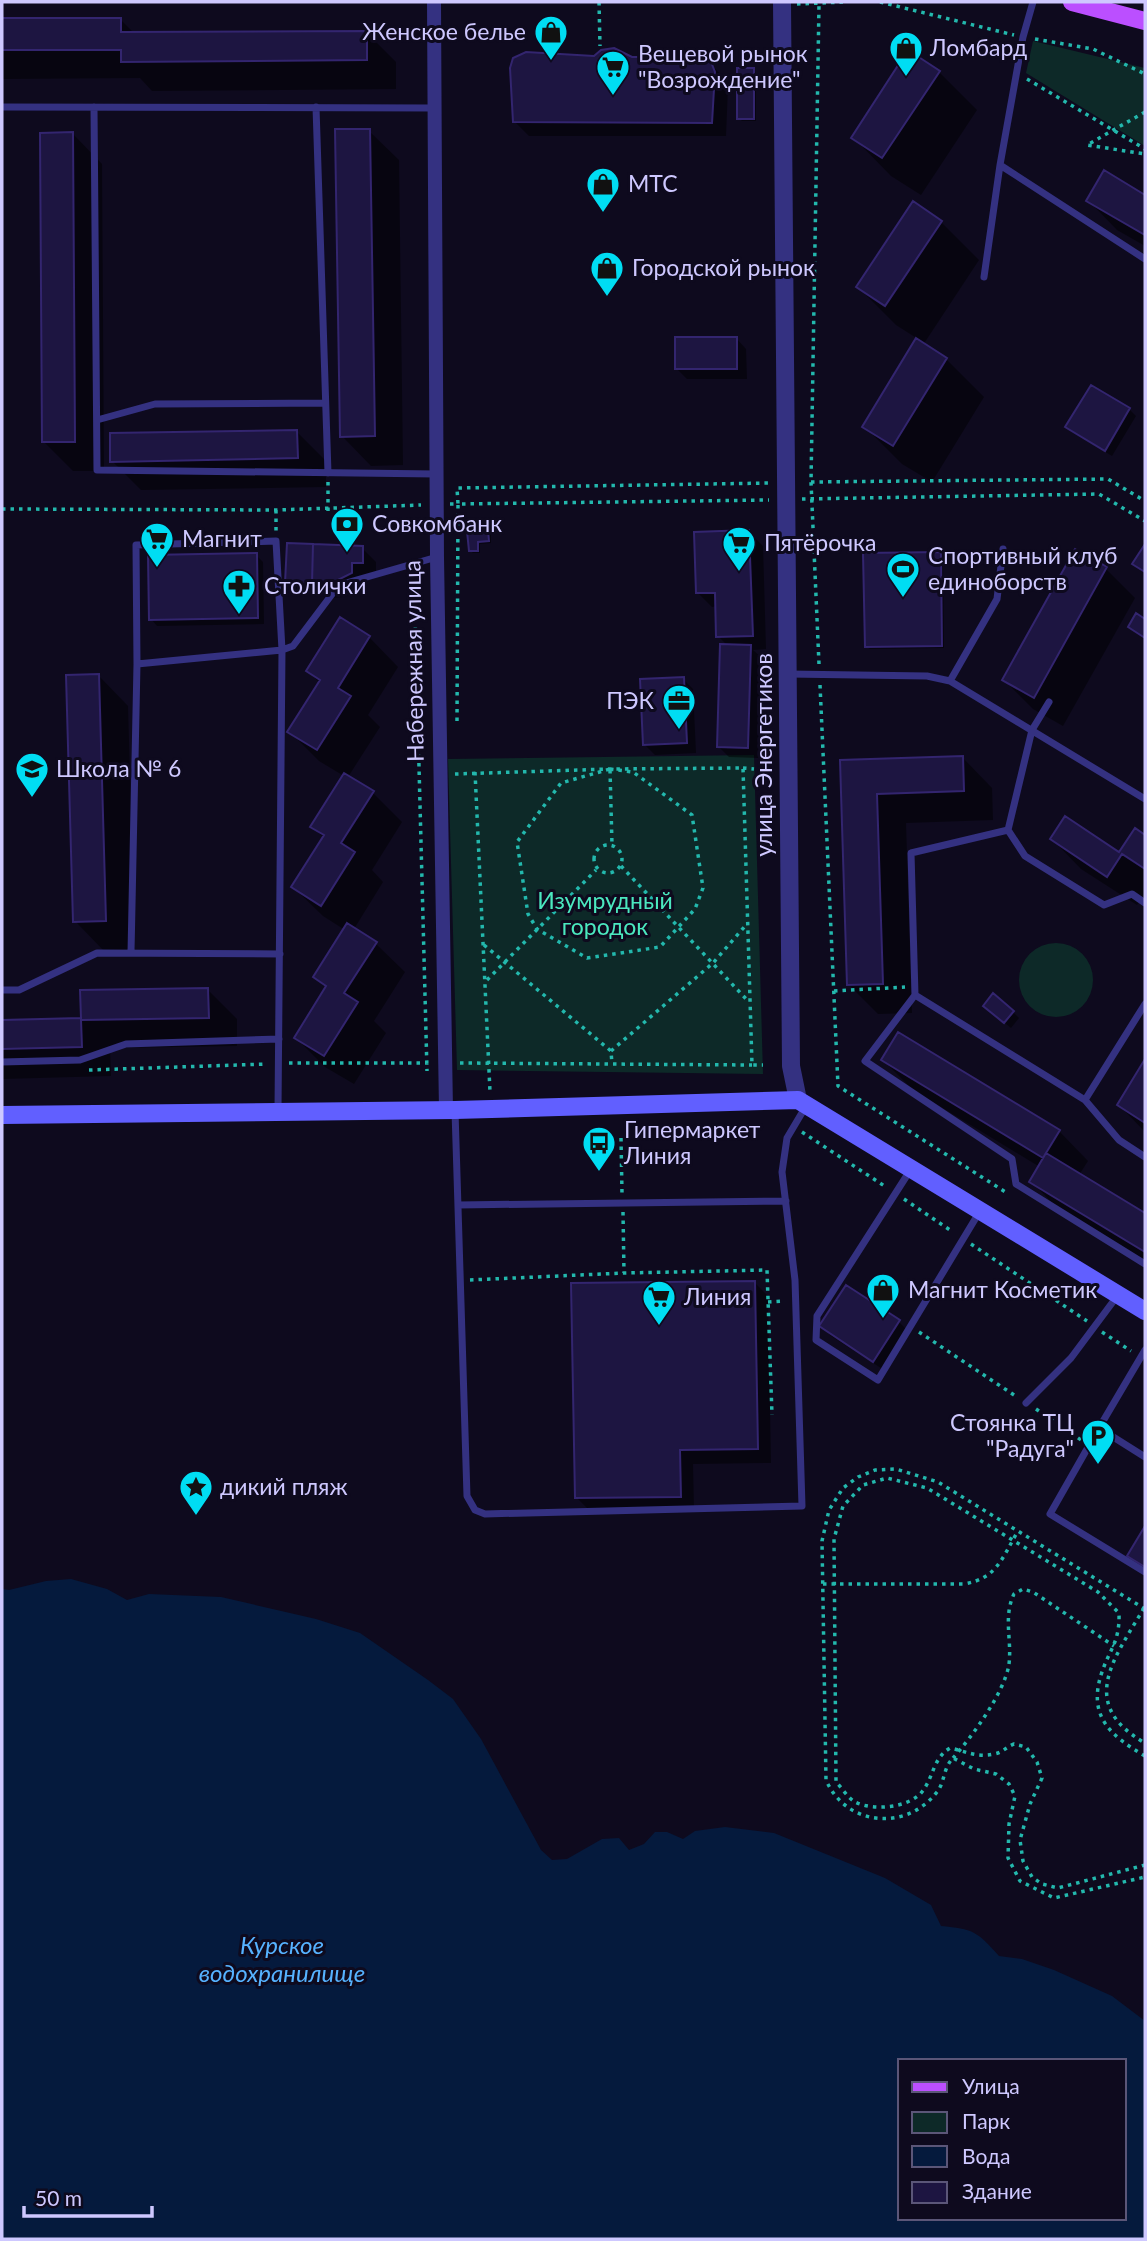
<svg xmlns="http://www.w3.org/2000/svg" width="1147" height="2241" viewBox="0 0 1147 2241" font-family="Lato,sans-serif">
	<style>
		.green { fill: #0d2928 }
		.water { fill: #051a3d; fill-rule: evenodd }
		.shadow { fill: #0007 }
		.building { fill: #1d1541; stroke: #33256f; stroke-width: 2 }
		.lines { fill: none; stroke-linecap: round; stroke-linejoin: round }
		.path { stroke: #23b8ad; stroke-width: 3.5; stroke-dasharray: 3.5 5; stroke-linecap: butt }
		.service { stroke: #343181; stroke-width: 7 }
		.minor { stroke: #343181; stroke-width: 14 }
		.tertiary { stroke: #343181; stroke-width: 18 }
		.secondary { stroke: #615fff; stroke-width: 18 }
		.primary { stroke: #bb4fff; stroke-width: 18 }
		.labels { text-anchor: middle; stroke-width: 6; stroke-linejoin: round; paint-order: stroke }
		.poi-label { font-size: 23px; fill: #cec8ff; stroke: #0e0a1e; text-anchor: start }
		.street-label { font-size: 23px; fill: #cec8ff; stroke: #0e0a1e }
		.park-label { font-size: 23px; fill: #4be8bf; stroke: #0e0a1e }
		.water-label { font-size: 24px; font-style: italic; fill: #56b2ff; stroke: #0e0a1e }
	</style>
	<rect width="100%" height="100%" fill="#0e0a1e"/>
	<!-- green -->
	<path class="green" d="M1033 41 1145 68V146L1026 73Z
		M754 755 763 1074 457 1070 448 759Z
		M1019 980a37 37 0 1 1 74 0a37 37 0 1 1-74 0Z"/>
	<!-- water -->
	<path class="water" d="M71 1579 107 1589 127 1600 149 1594 221 1597 316 1619 360 1633 428 1680 453 1699 481 1739 541 1850 552 1860 567 1859 602 1839 619 1838 629 1850 644 1844 655 1832H667L683 1839 695 1831 725 1827 774 1833 885 1878 931 1905 941 1926C973 1929 977 1931 999 1956L1022 1959 1054 1970 1112 1996 1145 2021V2239H2V1589L9 1590 46 1581ZM900 2061H1124V2218H900Z"/>
	<!-- shadow -->
	<path class="shadow" d="M120 19 135 34 366 32 396 62V89L152 91 140 78 2 79V20Z
		M632 59 710 63 724 78 728 87 726 136H529L515 122Z
		M753 70 756 73V121H742L739 118Z
		M939 72 977 110 921 195 891 176 853 137Z
		M369 131 399 160 403 465 371 466 342 436Z
		M73 134 102 164 104 471H73L44 442Z
		M1104 173 1145 197V246L1117 230 1088 200Z
		M941 222 979 260 923 345 946 359 984 397 932 482 902 464 864 426 918 339 896 325 858 287Z
		M736 338 746 349 747 379H687L677 369Z
		M1091 387 1129 409 1136 416 1112 456 1074 433 1067 427Z
		M297 432 326 461V487L141 490 112 461Z
		M488 532 491 535V543L480 544V553H473L470 550 469 533Z
		M749 532 763 546 766 649 753 650 761 657 758 758 729 757 719 747 728 646 718 636 717 606 712 607 698 593Z
		M362 548 376 562V576H366L365 587 345 597 327 598 324 594 297 593 287 582Z
		M940 553 943 556 944 648 870 649 867 647Z
		M256 555 263 562 264 624 157 626 151 619Z
		M1106 569 1135 598 1063 726 1033 709 1004 680Z
		M369 637 398 667 368 715 380 727 348 777 373 793 402 822 372 870 383 882 354 929 375 943 405 972 374 1021 386 1033 354 1084 325 1067 296 1038 327 989 315 977 345 930 323 916 293 887 324 838 312 826 344 776 319 761 290 732 320 683 308 671Z
		M99 676 128 706 135 950 104 951 75 921Z
		M683 679 693 689 696 753 655 755 645 745Z
		M963 758 992 788 993 820 906 823 912 1013 878 1014 849 985 841 762Z
		M1135 831 1145 837V893L1137 905 1081 869 1052 839 1120 854Z
		M207 989 237 1019V1046L110 1048 111 1076 2 1079V1022L82 1020Z
		M992 1012H1013L1019 1018 1011 1028Z
		M883 1060 1059 1131 1088 1161 1079 1175 1145 1215V1262L1060 1211 1031 1181 1040 1167 913 1090Z
		M1145 1062V1132L1119 1105Z
		M754 1282 768 1296 771 1463 693 1464 694 1510 591 1512 577 1498Z
		M846 1287 899 1322 909 1332 884 1370 831 1336 821 1326Z"/>
	<!-- building -->
	<path class="building" d="M2 18H121V32L367 31V60L121 62V50H2Z
		M614 48 632 57H705L711 62 715 72 712 123 513 122 510 68 513 58 526 52 594 56 601 50Z
		M908 50 940 71 882 158 851 138Z
		M737 68H754V119H737Z
		M335 129H370L375 436 340 437Z
		M73 132 75 442H42L40 133Z
		M1104 170 1145 195V235L1086 201Z
		M913 201 942 221 885 306 856 287Z
		M675 337H737V369H675Z
		M916 338 947 358 893 446 862 427Z
		M1091 385 1130 408 1105 451 1065 427Z
		M297 430 298 458 110 462V433Z
		M488 530 489 541 478 542V551H469L467 531Z
		M749 530 753 636 716 637 715 593H696L694 532Z
		M287 543 313 544 312 584 285 583Z
		M313 544 363 546V563H352V573L330 584H312Z
		M1145 544V572L1132 564Z
		M1075 549 1107 567 1034 698 1002 680Z
		M941 552 942 646 865 647 863 553Z
		M257 553 258 618 149 620 148 555Z
		M1136 613 1145 619V638L1128 627Z
		M340 617 370 636 338 688 351 696 317 750 287 732 320 680 306 671Z
		M720 644 751 645 748 748 717 747Z
		M99 674 106 921 73 922 66 675Z
		M684 677 687 743 643 745 640 679Z
		M963 756 964 791 877 794 883 984 847 985 840 760Z
		M344 773 374 791 341 843 355 852 321 906 291 887 324 835 310 827Z
		M1065 816 1119 852 1135 828 1145 835V869L1122 854 1107 877 1050 839Z
		M347 923 377 942 344 993 358 1002 324 1056 294 1038 326 986 313 977Z
		M208 988 209 1018 81 1020 82 1047 2 1049V1020L81 1018 80 990Z
		M993 993 1014 1011 1004 1023 983 1006Z
		M898 1032 1060 1130 1043 1158 881 1060Z
		M1145 1059V1123L1117 1105Z
		M1046 1153 1145 1213V1252L1029 1182Z
		M755 1281 758 1449 680 1450 681 1497 575 1498 571 1283Z
		M846 1285 900 1320 873 1362 819 1326Z
		M1145 1526V1567L1127 1556Z"/>
	<g class="lines">
		<!-- path -->
		<path class="path" d="M599 2 600 46
			M880 2 1014 35
			M797 4 845 2
			M1035 39 1093 49 1145 74
			M1027 79 1145 149
			M1145 112 1087 145 1145 154
			M328 482V511
			M811 482 1108 479 1145 501
			M802 499 1099 494 1145 521
			M450 504H458L457 488 771 483
			M2 509 276 510 421 505
			M276 510V532
			M414 576 427 1071
			M819 664 811 482 819 4
			M820 685 838 1086 1007 1193
			M457 721 458 504 769 500
			M743 768 754 769
			M610 769 633 772 692 815 703 888 695 909 660 947 587 958 537 929 528 914 517 842 561 783Z
			M610 770 612 845
			M475 772 490 1092
			M455 774 610 769 743 768 752 1065H763
			M594 859a14 14 0 1 1 28 0a14 14 0 1 1-28 0Z
			M621 866 748 1001
			M484 945 611 1051 612 1064
			M487 980 596 870
			M834 991 905 987
			M611 1051 713 963 746 925
			M289 1063H431
			M460 1063 752 1065
			M89 1070 267 1064
			M802 1132 886 1187
			M621 1138 622 1194
			M904 1199 953 1232
			M623 1212 624 1273
			M971 1244 1087 1321
			M470 1280 624 1273 767 1270 772 1415
			M768 1302 785 1301
			M919 1332 1017 1397
			M1102 1332 1131 1351
			M1036 1409 1081 1440
			M823 1584H963C997 1579 1002 1558 1018 1531
			M1144 1608C1114 1659 1077 1704 1145 1743
			M1145 1609 938 1482 896 1469 875 1470 858 1477 843 1488 829 1510 822 1541 826 1780C846 1826 906 1832 937 1792 945 1782 943 1768 953 1758L974 1769 996 1774 1009 1784 1015 1796 1009 1824 1008 1858 1020 1881 1054 1898 1145 1877
			M1145 1756C1111 1736 1088 1717 1101 1675 1109 1649 1120 1643 1119 1613L1098 1592 927 1488 887 1478 863 1485 843 1506 834 1539 836 1782C842 1788 848 1798 855 1802 873 1811 907 1808 921 1793 934 1778 932 1759 950 1748 965 1751 977 1758 994 1754 1002 1753 1006 1747 1014 1744L1026 1747 1037 1762 1042 1778 1030 1804 1020 1840 1023 1861 1032 1877 1042 1884 1058 1888 1145 1865
			M953 1758C971 1738 1005 1692 1009 1664 1012 1640 1003 1617 1014 1594L1023 1589 1033 1592 1114 1646"/>
		<!-- service -->
		<path class="service" d="M1033 2 1023 37 1000 165 1145 259
			M2 107 434 108
			M94 107 97 470 436 474
			M316 107 328 473
			M984 277 1000 165
			M97 420 155 404 325 403
			M276 541 282 650 137 664 136 545Z
			M788 674 927 676 950 681 1145 799
			M950 681 997 599 1003 549
			M1049 702 1032 730 1008 830 911 853 915 995 1085 1100 1119 1140 1145 1157
			M1008 830 1025 856 1104 905 1132 894 1145 903
			M131 953 137 664
			M2 990H19L97 953 280 954
			M915 995 865 1061 1012 1159 1016 1184 1145 1264
			M2 1062 80 1060 126 1044 279 1039
			M1085 1100 1145 1004
			M278 1110 282 650 293 646 339 585 437 557
			M455 1111 467 1496 475 1510 485 1514 802 1506 795 1280 782 1172 787 1138 806 1106
			M911 1169 817 1316 816 1340 878 1380 980 1211
			M458 1205 786 1201
			M1145 1350 1099 1428 1145 1457
			M1026 1403 1071 1358 1118 1295
			M1099 1428 1050 1514 1145 1572"/>
		<!-- minor -->
		<path class="minor" d="M434 2 437 557 446 1110"/>
		<!-- tertiary -->
		<path class="tertiary" d="M782 2 791 1066 798 1100"/>
		<!-- secondary -->
		<path class="secondary" d="M2 1115 455 1110 798 1100 1145 1311"/>
		<!-- primary -->
		<path class="primary" d="M1072 2 1145 21"/>
	</g>
	<!-- icons -->
	<defs>
		<symbol id="shop-pin" viewBox="-11 -11 22 30"><path d="M0 17L-7.5 6A9.5 9.5 0 1 1 7.5 6Z" fill="#00ddf3" stroke="#0e0a1e"/><path d="M-5-2.5h2.3a2.7 3.5 0 0 1 5.4 0H5L5.5 6h-11ZM-1.5-2.5h3a1.5 2.3 0 0 0-3 0Z" fill="#111"/></symbol>
		<symbol id="supermarket-pin" viewBox="-11 -11 22 30"><path d="M0 17L-7.5 6A9.5 9.5 0 1 1 7.5 6Z" fill="#00ddf3" stroke="#0e0a1e"/><path d="M-6-5.5h2.5l.6 2H6L4.5 2H-2.5L-4.4-4H-6ZM-1.5 3.2a1.3 1.3 0 1 0 .1 0ZM3 3.2a1.3 1.3 0 1 0 .1 0Z" fill="#111"/></symbol>
		<symbol id="bank-pin" viewBox="-11 -11 22 30"><path d="M0 17L-7.5 6A9.5 9.5 0 1 1 7.5 6Z" fill="#00ddf3" stroke="#0e0a1e"/><path d="M-6-4H6V4H-6ZM0-2.3a2.3 2.3 0 1 0 0 4.6a2.3 2.3 0 1 0 0-4.6Z" fill="#111"/></symbol>
		<symbol id="stadium-pin" viewBox="-11 -11 22 30"><path d="M0 17L-7.5 6A9.5 9.5 0 1 1 7.5 6Z" fill="#00ddf3" stroke="#0e0a1e"/><path d="M0-5a6.5 5 0 1 0 0 10a6.5 5 0 1 0 0-10ZM-3.5-1.8h7v3.6h-7Z" fill="#111"/></symbol>
		<symbol id="pharmacy-pin" viewBox="-11 -11 22 30"><path d="M0 17L-7.5 6A9.5 9.5 0 1 1 7.5 6Z" fill="#00ddf3" stroke="#0e0a1e"/><path d="M-2-6h4v4h4v4h-4v4h-4v-4h-4v-4h4Z" fill="#111"/></symbol>
		<symbol id="office-pin" viewBox="-11 -11 22 30"><path d="M0 17L-7.5 6A9.5 9.5 0 1 1 7.5 6Z" fill="#00ddf3" stroke="#0e0a1e"/><path d="M-6-3h4V-5.5h4V-3h4V5H-6ZM-1-4.5V-3h2v-1.5ZM-6 0V1H6V0Z" fill="#111"/></symbol>
		<symbol id="school-pin" viewBox="-11 -11 22 30"><path d="M0 17L-7.5 6A9.5 9.5 0 1 1 7.5 6Z" fill="#00ddf3" stroke="#0e0a1e"/><path d="M0-5L7-2L0 1L-7-2ZM-4 1L0 2.5L4 1V4Q0 6-4 4Z" fill="#111"/></symbol>
		<symbol id="bus-pin" viewBox="-11 -11 22 30"><path d="M0 17L-7.5 6A9.5 9.5 0 1 1 7.5 6Z" fill="#00ddf3" stroke="#0e0a1e"/><path d="M-5-6H5V4H4V6H2V4H-2V6H-4V4H-5ZM-3.5-4V0h7V-4ZM-3.5 1.2v1.5H-2V1.2ZM2 1.2v1.5H3.5V1.2Z" fill="#111"/></symbol>
		<symbol id="parking-pin" viewBox="-11 -11 22 30"><path d="M0 17L-7.5 6A9.5 9.5 0 1 1 7.5 6Z" fill="#00ddf3" stroke="#0e0a1e"/><path d="M-3.5-5.5H1a3.5 3.5 0 0 1 0 7H-1V5.5H-3.5ZM-1-3.4V-.6H.8a1.4 1.4 0 0 0 0-2.8Z" fill="#111"/></symbol>
		<symbol id="sight-pin" viewBox="-11 -11 22 30"><path d="M0 17L-7.5 6A9.5 9.5 0 1 1 7.5 6Z" fill="#00ddf3" stroke="#0e0a1e"/><path d="M0-6L1.8-2.2L6-1.7L2.9 1.2L3.7 5.4L0 3.3L-3.7 5.4L-2.9 1.2L-6-1.7L-1.8-2.2Z" fill="#111"/></symbol>
	</defs>
	<g fill-rule="evenodd">
		<use href="#shop-pin" x="532" y="13" width="38" height="52"/>
		<use href="#shop-pin" x="887" y="29" width="38" height="52"/>
		<use href="#supermarket-pin" x="594" y="48" width="38" height="52"/>
		<use href="#shop-pin" x="584" y="165" width="38" height="52"/>
		<use href="#shop-pin" x="588" y="249" width="38" height="52"/>
		<use href="#bank-pin" x="328" y="505" width="38" height="52"/>
		<use href="#supermarket-pin" x="138" y="520" width="38" height="52"/>
		<use href="#supermarket-pin" x="720" y="524" width="38" height="52"/>
		<use href="#stadium-pin" x="884" y="550" width="38" height="52"/>
		<use href="#pharmacy-pin" x="220" y="567" width="38" height="52"/>
		<use href="#office-pin" x="660" y="682" width="38" height="52"/>
		<use href="#school-pin" x="13" y="750" width="38" height="52"/>
		<use href="#bus-pin" x="580" y="1124" width="38" height="52"/>
		<use href="#shop-pin" x="864" y="1271" width="38" height="52"/>
		<use href="#supermarket-pin" x="640" y="1278" width="38" height="52"/>
		<use href="#parking-pin" x="1079" y="1417" width="38" height="52"/>
		<use href="#sight-pin" x="177" y="1468" width="38" height="52"/>
	</g>
	<g class="labels">
		<!-- poi labels -->
		<g class="poi-label">
			<text x="526" y="40" text-anchor="end">Женское белье</text>
			<text x="930" y="56">Ломбард</text>
			<text x="638" y="62">Вещевой рынок<tspan x="638" dy="26">"Возрождение"</tspan></text>
			<text x="628" y="192">МТС</text>
			<text x="632" y="276">Городской рынок</text>
			<text x="372" y="532">Совкомбанк</text>
			<text x="182" y="547">Магнит</text>
			<text x="764" y="551">Пятёрочка</text>
			<text x="928" y="564">Спортивный клуб<tspan x="928" dy="26">единоборств</tspan></text>
			<text x="264" y="594">Столички</text>
			<text x="654" y="709" text-anchor="end">ПЭК</text>
			<text x="56" y="777">Школа № 6</text>
			<text x="624" y="1138">Гипермаркет<tspan x="624" dy="26">Линия</tspan></text>
			<text x="908" y="1298">Магнит Косметик</text>
			<text x="684" y="1305">Линия</text>
			<text x="1074" y="1431" text-anchor="end">Стоянка ТЦ<tspan x="1074" dy="26">"Радуга"</tspan></text>
			<text x="220" y="1495">дикий пляж</text>
		</g>
		<!-- street labels -->
		<g class="street-label">
			<text transform="translate(414 661) rotate(-91)" y="8">Набережная улица</text>
			<text transform="translate(764 755) rotate(-90)" y="8">улица Энергетиков</text>
		</g>
		<!-- park labels -->
		<g class="park-label">
			<text x="605" y="909">Изумрудный<tspan x="605" dy="26">городок</tspan></text>
		</g>
		<!-- water labels -->
		<g class="water-label">
			<text x="282" y="1954">Курское<tspan x="282" dy="28">водохранилище</tspan></text>
		</g>
	</g>
	<!-- border -->
	<rect width="1147" height="2241" fill="none" stroke="#cec8ff" stroke-width="7"/>
	<!-- legend -->
	<rect x="898" y="2059" width="228" height="161" fill="#0e0a1e" stroke="#5b5678" stroke-width="2"/>
	<rect x="912" y="2082" width="35" height="10" fill="#bb4fff" stroke="#5b5678" stroke-width="2"/>
	<text x="962" y="2094" font-size="21" fill="#cec8ff">Улица</text>
	<rect x="912" y="2112" width="35" height="21" fill="#0d2928" stroke="#5b5678" stroke-width="2"/>
	<text x="962" y="2129" font-size="21" fill="#cec8ff">Парк</text>
	<rect x="912" y="2146" width="35" height="21" fill="#051a3d" stroke="#5b5678" stroke-width="2"/>
	<text x="962" y="2164" font-size="21" fill="#cec8ff">Вода</text>
	<rect x="912" y="2182" width="35" height="21" fill="#1d1541" stroke="#5b5678" stroke-width="2"/>
	<text x="962" y="2199" font-size="21" fill="#cec8ff">Здание</text>
	<!-- scale -->
	<path d="M24 2206v10h128v-10" fill="none" stroke="#cec8ff" stroke-width="3.5"/>
	<text x="35" y="2206" font-size="21" fill="#cec8ff" stroke="#0e0a1e" stroke-width="5" paint-order="stroke">50 m</text>
</svg>
